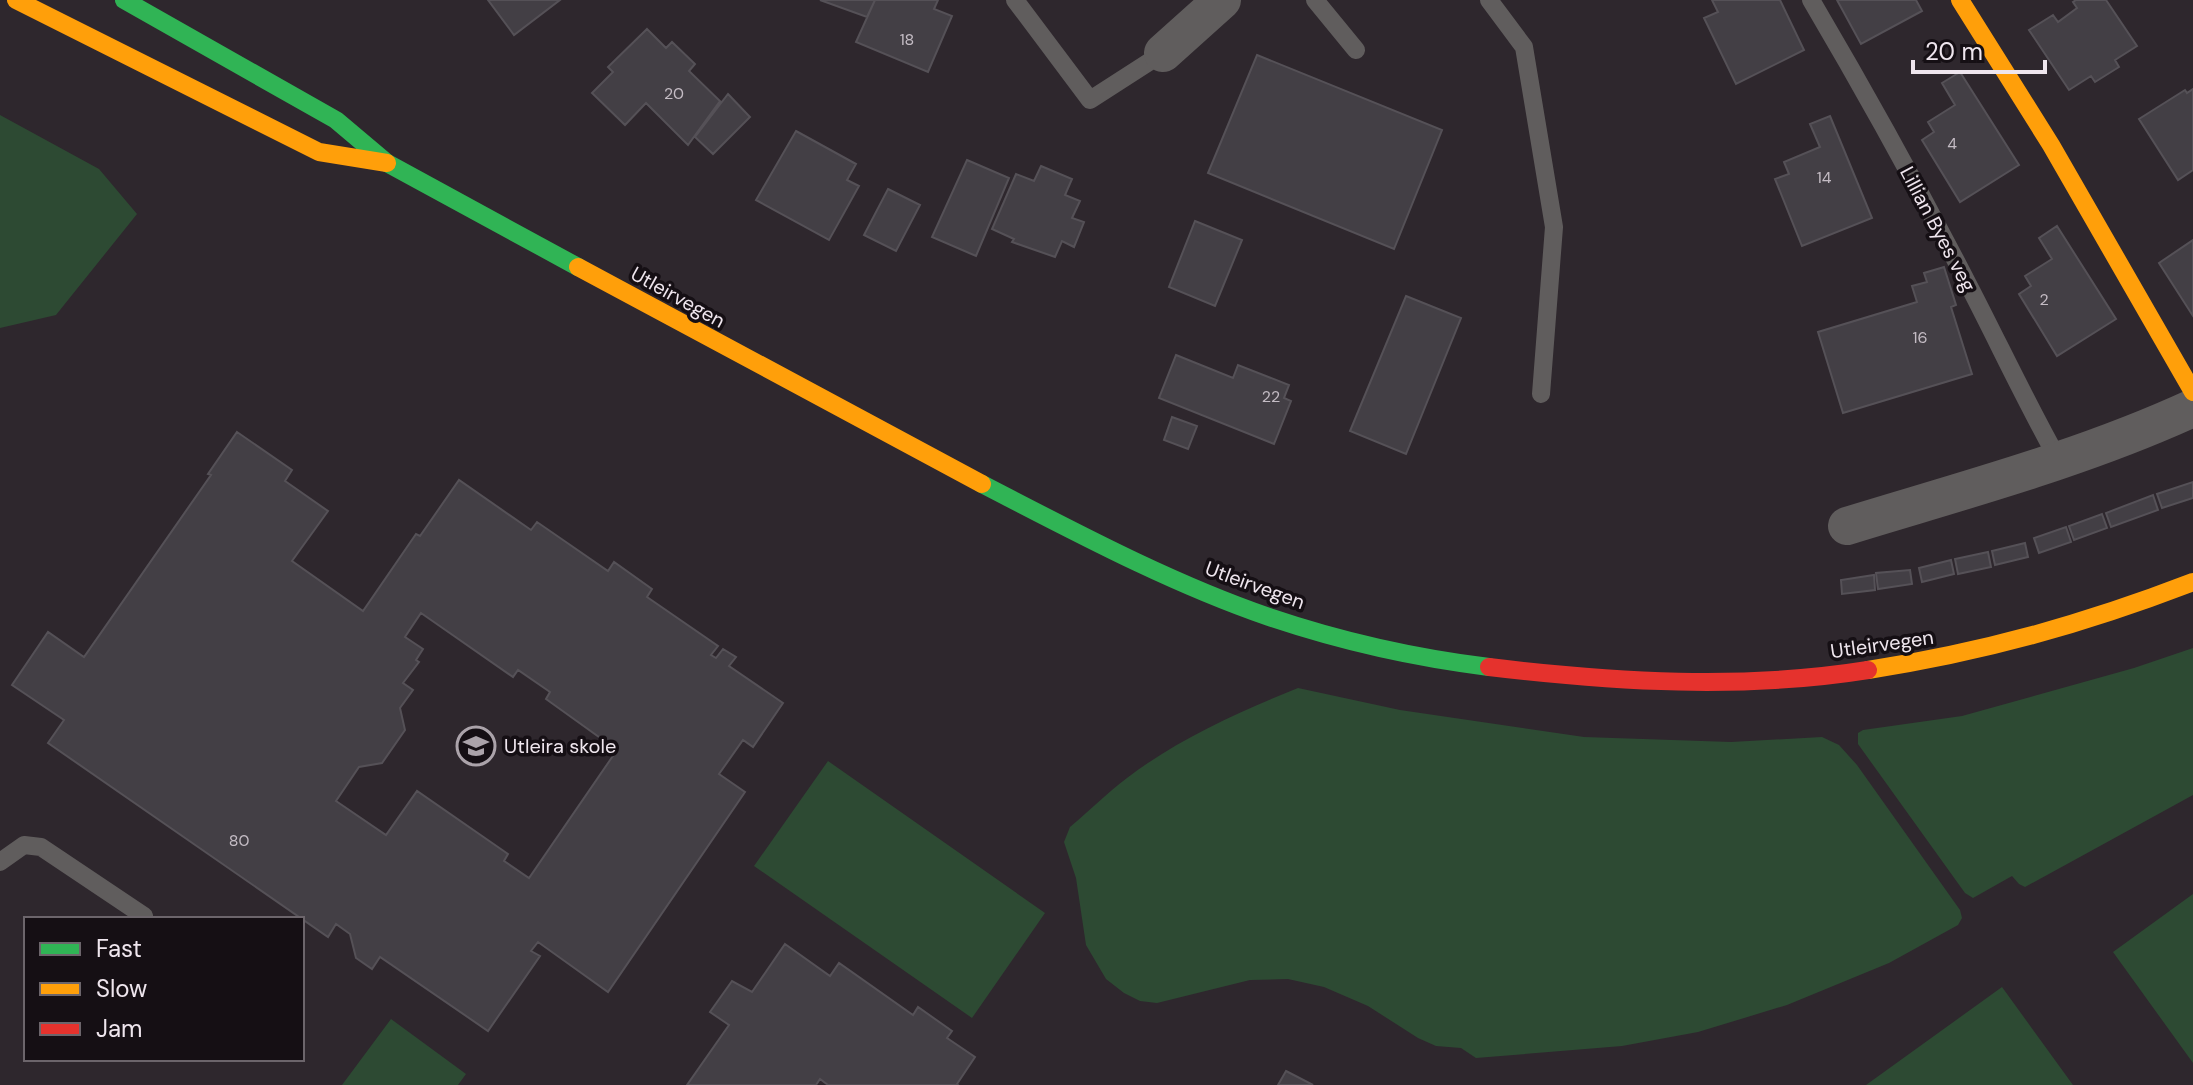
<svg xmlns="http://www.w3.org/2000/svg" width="2193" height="1085" viewBox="0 0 2193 1085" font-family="'DM Sans',sans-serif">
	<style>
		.green { fill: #2d4a33 }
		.building { fill: #433f45; stroke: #555157; stroke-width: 2; fill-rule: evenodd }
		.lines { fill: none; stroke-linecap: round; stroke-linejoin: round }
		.lane { stroke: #605d5d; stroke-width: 18 }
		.street { stroke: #605d5d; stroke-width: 38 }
		.fast { stroke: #30b455; stroke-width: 18 }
		.slow { stroke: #ff9f0a; stroke-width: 18 }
		.jam { stroke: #e5322d; stroke-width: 18 }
		.labels { text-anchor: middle; stroke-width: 7; stroke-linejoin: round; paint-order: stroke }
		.number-label { font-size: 16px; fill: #c4bcc4 }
		.street-label { font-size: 20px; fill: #efe6ee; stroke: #150f14 }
		.poi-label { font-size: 20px; fill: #efe6ee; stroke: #150f14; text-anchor: start }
	</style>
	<rect width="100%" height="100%" fill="#2e272d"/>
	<!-- green -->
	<path class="green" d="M0 115 99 169 137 214 56 315 0 328Z
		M2193 648V795L2025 887 2019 884 2012 876 1973 898 1965 893 1858 744V733L1863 730 1962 716 2134 668Z
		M1298 688 1400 710 1584 737 1731 742 1822 737 1839 745 1857 765 1960 910 1962 918 1958 925 1889 963 1787 1005 1698 1032 1622 1046 1476 1058 1461 1048 1436 1046 1418 1038 1368 1006 1324 987 1288 979 1250 980 1157 1003 1140 1001 1124 993 1106 979 1086 945 1076 878 1064 842 1070 827C1089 811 1107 793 1127 778 1178 739 1238 712 1298 688Z
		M828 761 1045 913 972 1018 754 866Z
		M2193 894V1063L2113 952Z
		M2002 987 2073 1085H1866Z
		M391 1019 466 1074 458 1085H342Z"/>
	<!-- building -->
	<path class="building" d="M488 0H560L514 35Z
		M820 0H875L867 17Z
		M875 0H938L934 9 952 16 928 72 856 42Z
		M1712 0H1780L1804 50 1736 84 1704 18 1718 12Z
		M1837 0H1916L1922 11 1861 44Z
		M2076 0H2106L2137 46 2115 60 2119 67 2095 82 2091 76 2069 90 2029 30 2053 15 2058 22 2077 8 2073 2Z
		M647 29 666 48 672 42 695 64 689 71 720 101 688 145 646 103 625 125 592 93 613 72 608 67Z
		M1257 55 1442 130 1394 249 1208 173Z
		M1960 72 2019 165 1960 202 1922 140 1934 132 1928 122 1955 105 1942 83Z
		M2193 89V170L2178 180 2139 119 2185 90 2187 93Z
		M728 94 750 117 713 154 695 137Z
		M1830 116 1872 218 1802 246 1775 179 1789 174 1784 162 1820 147 1810 124Z
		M796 131 856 164 847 180 859 186 829 240 756 200Z
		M967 160 1009 178 976 256 932 237Z
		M1041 166 1072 179 1065 195 1080 201 1072 218 1084 222 1074 247 1062 241 1055 257 1012 242 1014 239 992 229 1016 174 1034 181Z
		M888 189 920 205 896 251 864 235Z
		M1195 221 1242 240 1215 306 1169 287Z
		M2057 226 2116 319 2057 356 2019 294 2031 286 2025 276 2052 259 2039 238Z
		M2193 240V316L2159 263Z
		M1944 267 1956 305 1951 307 1972 374 1843 413 1818 332 1917 302 1912 286 1927 282 1924 273Z
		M1406 296 1461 318 1406 454 1350 431Z
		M1176 355 1233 378 1238 365 1289 385 1284 398 1291 401 1274 444 1159 398Z
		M1172 417 1197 426 1188 449 1164 440Z
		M237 432 292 470 285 481 328 511 292 561 363 611 416 534 420 536 459 480 531 530 537 522 608 571 614 562 652 589 647 597 718 646 711 655 716 658 723 649 736 657 729 666 783 703 753 747 743 740 719 774 745 792 608 992 538 942 531 951 540 956 488 1031 380 957 372 969 356 958 350 934 336 924 328 937 48 743 64 720 12 685 48 632 84 657 211 475 208 474ZM421 613 513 677 518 670 550 692 546 699 617 750 529 878 504 861 508 854 417 791 386 835 336 801 359 767 382 763 405 730 400 708 413 690 403 683 419 662 416 660 423 649 405 637Z
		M2193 482V498L2162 508 2157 494Z
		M2153 495 2158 510 2111 527 2106 513Z
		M2102 514 2107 528 2074 540 2069 526Z
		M2066 527 2071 542 2039 553 2034 538Z
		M2025 543 2028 557 1995 565 1992 551Z
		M1988 552 1991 567 1958 574 1955 559Z
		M1951 560 1954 574 1922 582 1919 568Z
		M1910 570 1912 584 1878 589 1876 573Z
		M1874 575 1875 590 1842 594 1841 580Z
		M785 944 830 976 839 963 913 1015 918 1007 952 1031 947 1038 975 1057 957 1084 958 1085H828L820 1079 816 1085H687L729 1025 710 1012 732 981 752 992Z
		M1286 1071 1313 1085H1278Z"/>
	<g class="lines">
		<!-- lane -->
		<path class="lane" d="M1015 0 1090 100 1163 53
			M1315 0 1356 50
			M1489 0 1524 47 1554 227 1541 394
			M1811 0C1867 95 1920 191 1970 288 2000 346 2027 404 2059 461
			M0 862 24 845 41 847 144 916"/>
		<!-- street -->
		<path class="street" d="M1163 53 1222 0
			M1847 526C1964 490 2082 459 2193 408"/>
		<!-- fast -->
		<path class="fast" d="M124 0 336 120 387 163 578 267
			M982 484C1075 532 1170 583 1269 617 1340 641 1416 658 1489 667"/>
		<!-- slow -->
		<path class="slow" d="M16 0 319 152 387 163
			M1960 0 2051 145 2193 392
			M578 267 982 484
			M1868 670C1983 652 2084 624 2193 582"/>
		<!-- jam -->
		<path class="jam" d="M1489 667C1614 682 1743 690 1868 670"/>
	</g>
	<!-- icons -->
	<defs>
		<symbol id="school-ring" viewBox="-11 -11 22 22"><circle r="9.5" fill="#150f14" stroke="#aba3aa" stroke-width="1.5"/><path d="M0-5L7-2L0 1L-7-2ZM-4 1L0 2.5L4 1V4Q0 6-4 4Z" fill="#aba3aa"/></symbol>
	</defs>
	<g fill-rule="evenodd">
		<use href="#school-ring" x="454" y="724" width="44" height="44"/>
	</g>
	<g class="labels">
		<!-- number labels -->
		<g class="number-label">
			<text x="907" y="45">18</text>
			<text x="674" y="99">20</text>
			<text x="1952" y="149">4</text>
			<text x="1824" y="183">14</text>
			<text x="2044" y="305">2</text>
			<text x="1920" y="343">16</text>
			<text x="1271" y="402">22</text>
			<text x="239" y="846">80</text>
		</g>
		<!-- street labels -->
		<g class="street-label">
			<text transform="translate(1938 229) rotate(62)" y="7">Lillian Byes veg</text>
			<text transform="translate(678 297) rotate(29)" y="7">Utleirvegen</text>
			<text transform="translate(1255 585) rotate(20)" y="7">Utleirvegen</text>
			<text transform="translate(1882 644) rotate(-8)" y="7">Utleirvegen</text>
		</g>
		<!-- poi labels -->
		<g class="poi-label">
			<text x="504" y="753">Utleira skole</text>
		</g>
	</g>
	<!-- legend -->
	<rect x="24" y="917" width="280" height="144" fill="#150f14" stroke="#6c656b" stroke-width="2"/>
	<rect x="40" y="943" width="40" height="12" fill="#30b455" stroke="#6c656b" stroke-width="2"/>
	<text x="96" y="957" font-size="24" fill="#efe6ee">Fast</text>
	<rect x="40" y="983" width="40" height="12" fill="#ff9f0a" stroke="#6c656b" stroke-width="2"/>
	<text x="96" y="997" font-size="24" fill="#efe6ee">Slow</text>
	<rect x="40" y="1023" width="40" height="12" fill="#e5322d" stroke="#6c656b" stroke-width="2"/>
	<text x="96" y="1037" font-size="24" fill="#efe6ee">Jam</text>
	<!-- scale -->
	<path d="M1913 60v12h132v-12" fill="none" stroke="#efe6ee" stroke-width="4"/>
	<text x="1925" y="60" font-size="24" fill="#efe6ee" stroke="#150f14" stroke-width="6" paint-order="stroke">20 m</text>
</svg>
